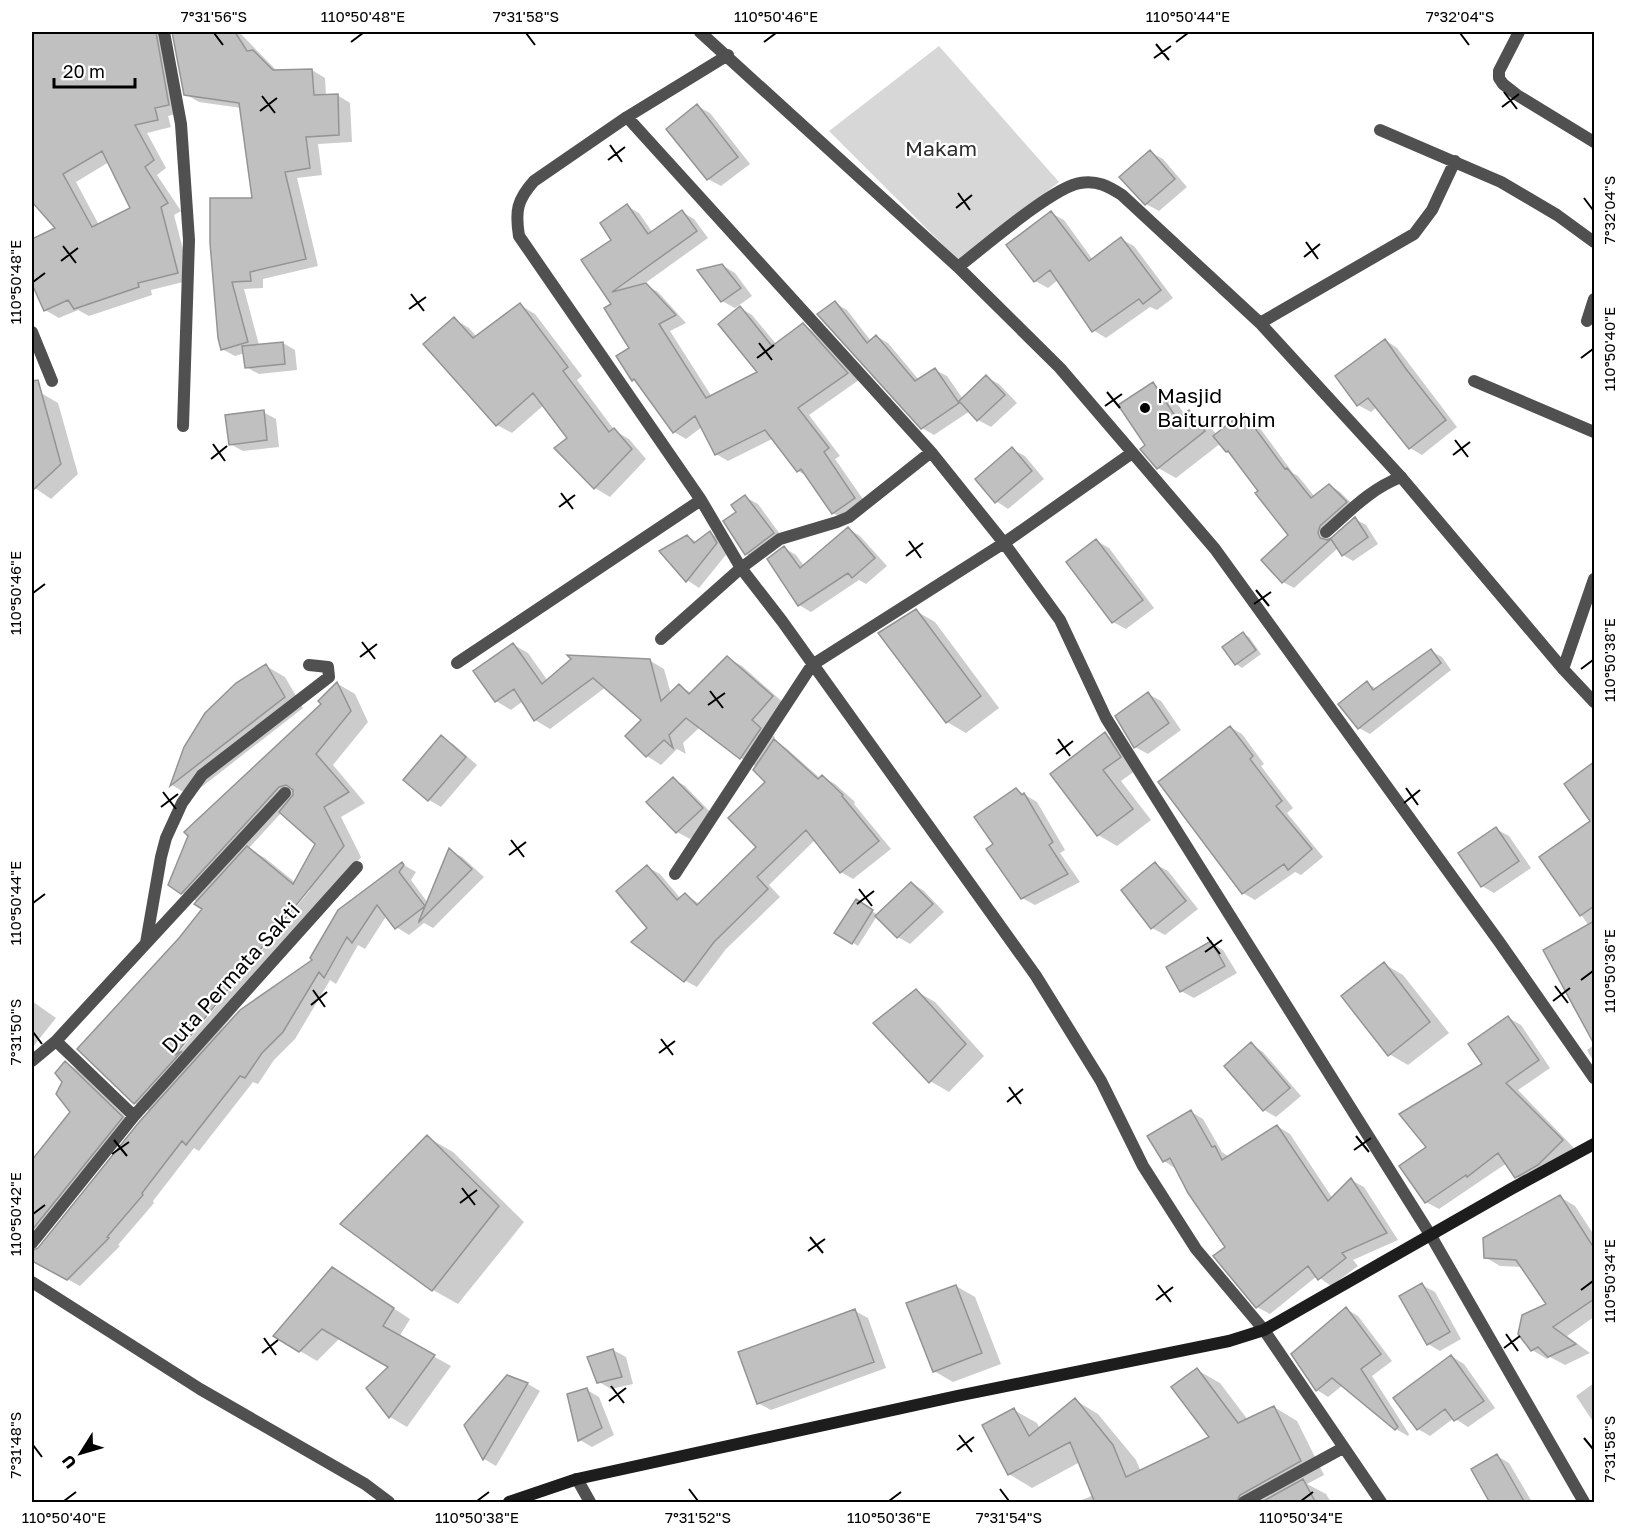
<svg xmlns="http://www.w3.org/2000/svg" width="1626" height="1534" viewBox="0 0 1626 1534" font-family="'Golos Text',sans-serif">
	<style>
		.green { fill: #d7d7d7 }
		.shadow { fill: #0003; fill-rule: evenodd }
		.building { fill: #c0c0c0; stroke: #949494; stroke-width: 1.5; fill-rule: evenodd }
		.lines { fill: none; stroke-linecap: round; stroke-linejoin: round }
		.service { stroke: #505050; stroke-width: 12 }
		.minor { stroke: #505050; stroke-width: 12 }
		.tertiary { stroke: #505050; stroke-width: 12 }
		.secondary { stroke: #1d1d1d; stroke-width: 12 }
		.ticks { fill: none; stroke: #000; stroke-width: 2 }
		.poi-dot { fill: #000; stroke: #fff; stroke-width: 2 }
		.labels { text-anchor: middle; stroke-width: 4.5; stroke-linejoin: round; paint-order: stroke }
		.park-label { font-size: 21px; fill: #2e2e2e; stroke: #fff }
		.poi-label { font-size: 21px; fill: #000; stroke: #fff; text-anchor: start }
		.street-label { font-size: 21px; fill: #000; stroke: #fff }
		.neatline { fill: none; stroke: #000; stroke-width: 2 }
		.ticks-label { font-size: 15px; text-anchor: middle; fill: #000 }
	</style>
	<rect width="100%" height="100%" fill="#fff"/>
	<!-- green -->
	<path class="green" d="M939 46 1059 182 959 261 829 131Z"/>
	<!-- shadow -->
	<path class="shadow" d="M32 32H160L182 112 168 116 171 127 147 133 166 168 157 175 181 211 174 215 191 280 151 290 152 295 89 316 78 310 59 318 45 310 32 280V241L57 228 32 200ZM109 162 132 209 99 225 76 182Z
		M188 32H239L278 72 312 70 325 78 326 96 337 95 350 103 352 142 318 144 322 175 297 178 318 266 263 279V288L244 289 259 345 283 343 295 350 297 370 259 374 246 367 245 353 235 356 222 349 212 242 253 200 241 108 199 102 185 94 176 42Z
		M697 106 710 113 750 164 721 186 708 179 668 129Z
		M1150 152 1163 159 1187 187 1159 211 1146 204 1121 177Z
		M627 206 639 213 653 233 682 212 694 219 708 238 644 284 658 292 686 323 670 331 712 397 759 373 740 308 752 315 777 345 803 325 815 332 859 380 809 415 840 456 835 459 867 505 845 520 833 513 807 476 798 471 774 438 728 461 716 454 702 427 686 439 674 432 639 383 633 380 631 349 613 305 583 260 613 240Z
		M1051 213 1064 220 1093 260 1121 239 1134 246 1173 298 1157 310 1150 307 1106 338 1093 330 1058 280 1048 288 1035 281Z
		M722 265 735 273 752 296 735 308 722 301Z
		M835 303 847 310 871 341 876 336 888 343 919 380 935 370 947 376 963 399 986 377 999 384 1017 403 991 427 978 420 970 411 934 435 922 428Z
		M520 305 535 314 582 376 577 380 615 431 629 439 646 459 610 497 595 488 556 448 569 438 544 405 512 433 497 425 454 319 469 328 477 337Z
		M1385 340 1397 348 1457 427 1422 455 1410 448 1377 407 1371 412 1358 405Z
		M1153 384 1171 395 1185 415 1189 412 1207 423 1217 435 1244 414 1254 420 1293 473 1298 476 1315 497 1329 485 1340 492 1357 509 1328 537 1329 540 1355 519 1366 525 1378 544 1353 561 1343 555 1338 548 1294 588 1283 582 1290 535 1233 455 1227 451 1221 443 1176 478 1158 468 1147 445Z
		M41 393 58 403 78 474 51 499 32 486V397L33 398Z
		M263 412 276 419 279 447 243 451 230 444Z
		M1012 449 1025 456 1044 479 1008 509 996 501Z
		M745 497 758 504 785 541 758 561 746 554 738 512Z
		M848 529 860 536 887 566 866 584 859 580 811 612 799 605 784 548 796 555 805 567Z
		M710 533 722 540 729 551 699 588 687 580V536L697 542Z
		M1097 541 1109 548 1154 608 1126 629 1113 622 1068 562Z
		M916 611 935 622 999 708 966 733 947 722Z
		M1243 634 1249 637 1261 654 1242 668 1236 664 1224 647Z
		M514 645 528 653 548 681 649 660 664 669 671 694 679 686 692 693 727 658 742 666 786 705 766 729 775 737 773 740 786 748 821 779 823 777 835 784 855 802 854 804 891 849 853 879 841 872 815 840 769 885 780 897 726 949 697 987 684 980 649 928 647 867 660 874 681 899 685 895 700 904 758 847 767 782 757 767 741 758 700 727 683 743 686 754 677 749 661 765 647 756 643 720 606 687 550 729 535 720 523 701 511 710 496 701 475 672Z
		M1431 651 1442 657 1451 670 1370 734 1359 728 1367 683 1377 689Z
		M266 666 285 677 303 708 190 796 172 785 185 748Z
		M338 684 355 694 368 722 333 765 365 803 341 817 361 857 221 1030 223 1031 314 961 402 864 416 872 411 880 428 903 450 851 462 857 484 877 433 928 424 923 409 935 396 927 387 915 365 949 358 945 336 984 330 980 295 1039 274 1060 258 1084 253 1082 199 1151 194 1148 153 1201 154 1203 118 1245 120 1246 80 1286 39 1264 41 1260 32 1257V1165L72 1112 64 1082 66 1063 78 1070 134 1125 37 1245 36 1250 151 1112 134 1103 180 939 204 909 198 902 181 893ZM282 812 317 844 296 883 265 858 248 849ZM306 890H310L172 1061 170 1060Z
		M1148 694 1161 701 1181 730 1148 754 1135 747Z
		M1230 727 1242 734 1264 764 1261 766 1293 808 1287 813 1323 857 1301 875 1295 872 1255 900 1243 893Z
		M1105 734 1124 745 1139 768 1121 781 1151 820 1117 846 1098 835Z
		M441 737 453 744 477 765 441 807 429 800Z
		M1594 764V1035L1572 1006 1575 1004 1589 926 1541 857 1592 821 1566 784Z
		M673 779 685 786 714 816 690 839 677 832 648 802Z
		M1017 790 1037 802 1065 850 1060 853 1080 882 1035 905 1022 898Z
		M1496 829 1509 836 1531 868 1494 893 1482 886Z
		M1155 864 1168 871 1198 909 1165 935 1152 928Z
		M912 883 924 891 944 912 910 944 898 937 877 916 858 946 837 932 856 901 878 915Z
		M1211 943 1223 950 1237 973 1194 998 1181 991Z
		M1384 964 1403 975 1449 1033 1408 1065 1389 1054Z
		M916 991 935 1002 984 1056 949 1092 930 1081Z
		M32 1001 56 1018 32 1048Z
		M1509 1018 1521 1025 1550 1068 1518 1090 1574 1148 1551 1171 1528 1184 1516 1176 1507 1163 1439 1209 1426 1202 1402 1166 1428 1147 1484 1065Z
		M1251 1044 1263 1052 1301 1096 1276 1117 1264 1110Z
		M1594 1045V1062L1587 1050Z
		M1191 1112 1203 1119 1222 1152 1229 1157 1277 1126 1290 1134 1333 1199 1351 1180 1364 1187 1398 1240 1353 1260 1358 1266 1331 1286 1317 1276 1270 1314 1257 1307 1215 1257 1227 1247 1176 1169 1164 1161Z
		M427 1137 453 1152 524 1222 458 1304 433 1290Z
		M1560 1197 1575 1206 1594 1235V1317L1567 1336 1590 1353 1565 1365 1550 1357 1547 1359 1532 1350 1548 1305 1523 1267 1500 1266 1485 1257Z
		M349 1279 410 1319 399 1337 451 1366 407 1427 390 1417V1367L340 1338 317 1361 300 1351Z
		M1422 1285 1435 1292 1461 1339 1440 1351 1428 1344Z
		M956 1286 975 1297 1001 1364 953 1382 934 1371Z
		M1346 1309 1358 1316 1392 1361 1372 1376 1409 1434 1408 1436 1396 1429 1343 1385 1328 1397 1317 1390Z
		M855 1311 868 1318 886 1368 771 1410 758 1403Z
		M613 1350 626 1357 633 1384 611 1389 599 1382Z
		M1451 1356 1464 1364 1495 1408 1468 1427 1454 1418 1430 1436 1418 1429Z
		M1197 1370 1220 1383 1248 1420 1274 1407 1297 1421 1324 1475 1307 1484 1326 1494 1331 1502H1077L1094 1495 1080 1462 1032 1488 1009 1474 1014 1410 1037 1423 1040 1429 1075 1400 1098 1414 1136 1460 1141 1472 1211 1438Z
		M508 1377 528 1384 540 1391 496 1466 484 1459 466 1425Z
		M1594 1383V1423L1576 1396Z
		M587 1390 599 1397 614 1435 592 1447 580 1440Z
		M1497 1456 1509 1463 1532 1502H1492Z"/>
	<!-- building -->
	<path class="building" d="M32 32H156L169 105 155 108 158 120 135 125 154 160 145 167 168 203 161 207 178 273 138 283 139 287 74 309 68 300 44 311 32 284V239L55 228 32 202ZM102 151 130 208 92 227 63 174Z
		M172 32H235L247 51 253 50 273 70 312 69 314 95 338 94 339 135 306 137 310 168 285 172 306 259 250 272 251 281 232 282 248 342 221 350 218 338 210 243V198H252L239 103 184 95Z
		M697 104 738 157 707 180 666 129Z
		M1150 150 1175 179 1145 205 1119 177Z
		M627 204 648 234 682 210 697 231 612 292 646 283 676 315 659 324 706 398 757 372 718 324 740 306 772 346 803 323 848 373 798 408 829 448 824 452 855 498 832 514 801 469 797 472 765 430 715 455 695 416 673 433 634 379 632 381 616 356 629 348 604 308 611 304 581 260 611 240 600 223Z
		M1051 211 1089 261 1121 237 1161 290 1143 304 1139 299 1092 332 1050 270 1034 282 1006 245Z
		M722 264 741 288 721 302 697 270Z
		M835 301 867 343 876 335 915 381 935 368 959 403 921 429 817 314Z
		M520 303 568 367 563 371 609 432 614 428 632 449 594 489 554 448 567 438 533 393 496 426 423 344 454 317 473 338Z
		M1385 339 1406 369 1446 420 1409 449 1368 398 1357 406 1335 376Z
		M283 342 285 364 245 368 242 346Z
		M986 375 1005 395 977 421 959 401Z
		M38 380 61 464 32 491V381Z
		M1153 382 1177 419 1189 410 1205 431 1157 469 1140 449 1145 445 1118 405Z
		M264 410 267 440 229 445 225 415Z
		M1243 412 1285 469 1287 468 1311 498 1329 484 1347 502 1320 526 1318 533 1320 538 1327 540 1331 538 1355 517 1368 537 1342 556 1331 539 1282 583 1261 560 1288 535 1255 493 1258 491 1228 451 1226 452 1213 436Z
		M1012 447 1032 471 995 503 975 479Z
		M745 495 774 533 745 555 723 521 736 512 731 505Z
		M848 527 875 558 852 578 848 573 798 606 767 559 784 546 800 568Z
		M710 531 717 543 686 582 659 551 687 535 694 543Z
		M1096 539 1143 600 1112 623 1066 562Z
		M916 609 981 696 946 723 878 633Z
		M1243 632 1256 650 1235 665 1222 647Z
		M513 643 542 684 571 659 567 655 650 659 661 701 679 684 689 694 727 656 773 696 752 720 761 728 740 759 686 718 669 735 673 748 664 740 646 757 625 736 641 720 593 678 534 721 514 689 495 702 473 671Z
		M1431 649 1441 663 1358 729 1338 704 1367 681 1373 690Z
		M266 664 285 697 170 786 184 747 205 713 236 683Z
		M337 682 351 711 316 754 349 792 324 807 344 846 175 1055 182 1051 134 1104 77 1049 179 938 202 909 194 904 247 846 293 884 315 844 279 812 293 795V790L286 785 279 787 181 894 168 885 188 836 184 832 321 704 318 701Z
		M1148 692 1169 723 1134 748 1115 716Z
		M1230 726 1253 756 1250 759 1282 801 1276 806 1312 849 1288 870 1284 864 1242 894 1158 782Z
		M1105 732 1121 757 1103 770 1133 809 1097 836 1050 774Z
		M441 735 466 757 428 801 403 780Z
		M774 739 818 779 822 775 843 795 842 796 879 841 840 873 806 830 757 877 768 889 714 942 684 982 631 942 647 928 616 891 647 865 677 900 685 893 697 905 756 847 728 818 765 782 753 770Z
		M1594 762V906L1580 916 1539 857 1590 821 1564 784Z
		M673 777 703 808 676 833 646 802Z
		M1016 788 1022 795 1024 793 1053 842 1049 845 1068 874 1021 899 986 849 993 844 974 817Z
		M1496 827 1519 861 1481 887 1458 853Z
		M449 848 472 869 419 922V921Z
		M402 862 404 865 399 872 425 906 395 929 377 905 352 943 347 937 324 978 319 972 283 1032 262 1053 245 1078 240 1076 186 1145 182 1141 142 1193 143 1195 107 1237 109 1238 67 1280 32 1261V1251L38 1248 140 1121 240 1010 312 960 310 958 338 910Z
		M1155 862 1186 901 1151 929 1121 890Z
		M911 882 933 904 897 938 875 916Z
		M856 899 873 910 852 944 834 933Z
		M1594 921V1044L1543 950Z
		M1211 941 1225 966 1180 992 1166 967Z
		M1384 962 1430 1022 1388 1056 1341 996Z
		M916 989 966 1044 929 1083 873 1023Z
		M1508 1016 1539 1060 1506 1083 1563 1140 1538 1165 1515 1178 1498 1153 1467 1177 1466 1175 1425 1203 1399 1166 1426 1147 1399 1114 1482 1064 1468 1044Z
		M1251 1042 1290 1088 1263 1111 1224 1066Z
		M65 1061 123 1117 32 1230V1160L70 1112 56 1094 62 1082 55 1073Z
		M1191 1110 1212 1147 1215 1146 1222 1160 1277 1125 1328 1201 1351 1178 1387 1233 1342 1253 1346 1258 1318 1280 1308 1266 1256 1308 1213 1256 1225 1247 1188 1193 1170 1158 1163 1162 1147 1136Z
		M427 1135 499 1206 432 1291 340 1224Z
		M1560 1195 1594 1248V1299L1553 1327 1576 1344 1548 1357 1538 1347 1531 1351 1518 1334 1522 1315 1546 1304 1516 1260 1484 1258 1483 1238Z
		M332 1267 394 1308 383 1326 435 1355 389 1418 366 1388 388 1367 322 1329 299 1352 273 1336Z
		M1422 1283 1450 1332 1427 1345 1399 1296Z
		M956 1285 982 1353 933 1372 906 1303Z
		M1346 1307 1381 1354 1361 1369 1398 1427 1395 1430 1332 1378 1316 1391 1291 1354Z
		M855 1309 874 1362 757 1404 738 1352Z
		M613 1349 622 1377 597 1383 587 1357Z
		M1451 1355 1484 1401 1454 1421 1445 1409 1417 1430 1393 1398Z
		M1197 1368 1238 1423 1274 1406 1301 1461 1240 1495 1236 1503H1095L1070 1442 1008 1475 982 1425 1014 1408 1029 1436 1075 1398 1113 1445 1126 1477 1209 1437 1171 1387Z
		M507 1375 528 1383 483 1460 464 1425Z
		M587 1388 602 1428 578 1441 567 1394Z
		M1497 1454 1525 1503H1490L1471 1469Z
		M1303 1479 1316 1503H1260Z"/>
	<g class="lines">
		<!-- service -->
		<path class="service" d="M1587 321 1594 299
			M1326 532C1350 511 1370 489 1401 477
			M661 639 741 568"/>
		<!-- minor -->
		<path class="minor" d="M164 32 181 124 189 240 183 426
			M700 32 958 267 1060 368 1215 549 1500 943 1594 1078
			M1519 32 1499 71V78L1503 84 1517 95 1594 142
			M728 55 627 117 534 181C517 200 515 211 519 236L701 500 741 568 782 621 1036 976 1101 1081 1143 1166 1196 1249 1264 1330 1381 1502
			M627 117 931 452 1004 543 1060 620 1106 718 1431 1236 1584 1502
			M1380 130 1501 182 1557 215 1594 242
			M958 267C983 248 1053 187 1080 183 1097 180 1108 186 1122 195L1260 323 1401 477 1563 669 1594 702
			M1260 323 1414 234 1432 210 1455 161
			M32 332 52 381
			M1474 381 1594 432
			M741 568 780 539 837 522 849 517 931 452
			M457 663 701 500
			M1563 669 1594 579
			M675 874 812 665 1004 543 1132 453
			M146 943 161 857 166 838 182 803 202 775 329 677 328 667 309 665
			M32 1061 56 1041
			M134 1116 56 1041 285 793
			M32 1243 134 1116 357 867
			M577 1479 590 1502
			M1244 1502 1343 1448"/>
		<!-- tertiary -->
		<path class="tertiary" d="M32 1282 200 1389 365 1484 389 1502"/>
		<!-- secondary -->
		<path class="secondary" d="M509 1502 577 1479 957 1396 1229 1341 1264 1330 1511 1189 1594 1144"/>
	</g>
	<!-- ticks -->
	<path class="ticks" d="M214 33 223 45M526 33 535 45M1460 33 1469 45M351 42 363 33M764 42 776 33M1176 42 1188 33M1156 44 1169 60M1154 58 1171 46M1504 92 1517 109M262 96 275 113M1502 107 1519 94M260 111 277 98M610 145 622 162M608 160 625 147M958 193 970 210M1584 198 1593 210M956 208 972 195M1306 242 1318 259M63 246 76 263M1304 257 1320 244M61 261 78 248M33 282 45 273M411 294 424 311M409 309 426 297M759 343 772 360M757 358 774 345M1581 358 1593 349M1107 392 1120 408M1105 406 1122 394M1455 440 1468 457M213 444 225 461M1453 455 1470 442M211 459 227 446M561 493 573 509M559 507 575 495M909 541 921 558M906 556 923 543M1256 590 1269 606M33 593 45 584M1254 604 1271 592M362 642 375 659M360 657 377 644M1581 669 1593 660M710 691 723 708M708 705 725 693M1058 739 1070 756M1056 754 1073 741M1406 788 1418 805M163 792 176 809M1404 803 1420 790M161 807 178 794M511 840 524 857M509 855 526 842M859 889 872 906M33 903 45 894M857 904 874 891M1207 937 1220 954M1205 952 1222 940M1581 980 1593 971M1555 986 1568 1003M313 990 325 1007M1553 1001 1570 988M311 1005 327 992M33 1032 42 1044M661 1039 673 1055M659 1053 675 1041M1009 1087 1021 1104M1007 1102 1023 1089M1356 1136 1369 1152M114 1140 127 1156M1354 1150 1371 1138M112 1154 129 1142M462 1188 475 1205M460 1203 477 1190M33 1214 45 1205M810 1237 823 1253M808 1251 825 1239M1158 1285 1171 1302M1581 1290 1593 1281M1156 1300 1173 1287M1506 1334 1518 1351M264 1338 276 1355M1504 1348 1520 1336M262 1353 278 1340M611 1386 624 1403M609 1401 626 1388M959 1435 972 1452M1584 1438 1593 1449M33 1445 42 1457M957 1450 974 1437M689 1489 698 1501M1000 1489 1009 1501M64 1501 76 1492M477 1501 489 1492M889 1501 901 1492M1301 1501 1313 1492"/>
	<!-- markers -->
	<circle class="poi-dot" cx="1145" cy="408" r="6"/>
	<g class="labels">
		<!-- park labels -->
		<g class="park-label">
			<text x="941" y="156">Makam</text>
		</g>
		<!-- poi labels -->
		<g class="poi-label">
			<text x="1157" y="403">Masjid<tspan x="1157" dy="24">Baiturrohim</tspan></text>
		</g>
		<!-- street labels -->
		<g class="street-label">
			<text transform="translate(231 978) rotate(-48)" y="7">Duta Permata Sakti</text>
		</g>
	</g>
	<!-- border -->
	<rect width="1626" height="1534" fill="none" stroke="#ffffff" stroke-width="66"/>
	<!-- north arrow -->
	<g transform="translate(81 1453) rotate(233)" stroke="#ffffff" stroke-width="4.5" paint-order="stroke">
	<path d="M0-4.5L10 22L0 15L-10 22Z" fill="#000000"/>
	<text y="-9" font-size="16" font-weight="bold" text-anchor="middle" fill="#000000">U</text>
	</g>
	<!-- scale -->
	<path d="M54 78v9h81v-9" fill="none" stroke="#000000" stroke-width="3"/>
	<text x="63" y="78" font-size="18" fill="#000000" stroke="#ffffff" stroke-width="4.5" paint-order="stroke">20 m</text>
	<rect x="33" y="33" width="1560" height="1468" class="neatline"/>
	<g class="ticks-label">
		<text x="214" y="22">7°31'56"S</text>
		<text x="363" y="22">110°50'48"E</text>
		<text x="526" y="22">7°31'58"S</text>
		<text x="776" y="22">110°50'46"E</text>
		<text x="1188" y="22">110°50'44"E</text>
		<text x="1460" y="22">7°32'04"S</text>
		<text transform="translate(1610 210) rotate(-90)" y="5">7°32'04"S</text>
		<text transform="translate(16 282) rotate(-90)" y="5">110°50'48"E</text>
		<text transform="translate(1610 349) rotate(-90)" y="5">110°50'40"E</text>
		<text transform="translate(16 593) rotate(-90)" y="5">110°50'46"E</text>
		<text transform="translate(1610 660) rotate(-90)" y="5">110°50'38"E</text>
		<text transform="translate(16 903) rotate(-90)" y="5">110°50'44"E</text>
		<text transform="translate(1610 971) rotate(-90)" y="5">110°50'36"E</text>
		<text transform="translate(16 1032) rotate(-90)" y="5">7°31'50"S</text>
		<text transform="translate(16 1214) rotate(-90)" y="5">110°50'42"E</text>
		<text transform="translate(1610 1281) rotate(-90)" y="5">110°50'34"E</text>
		<text transform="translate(16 1445) rotate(-90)" y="5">7°31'48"S</text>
		<text transform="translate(1610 1449) rotate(-90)" y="5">7°31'58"S</text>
		<text x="64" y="1523">110°50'40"E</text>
		<text x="477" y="1523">110°50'38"E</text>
		<text x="698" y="1523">7°31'52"S</text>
		<text x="889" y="1523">110°50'36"E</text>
		<text x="1009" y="1523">7°31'54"S</text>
		<text x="1301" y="1523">110°50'34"E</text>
	</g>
</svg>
